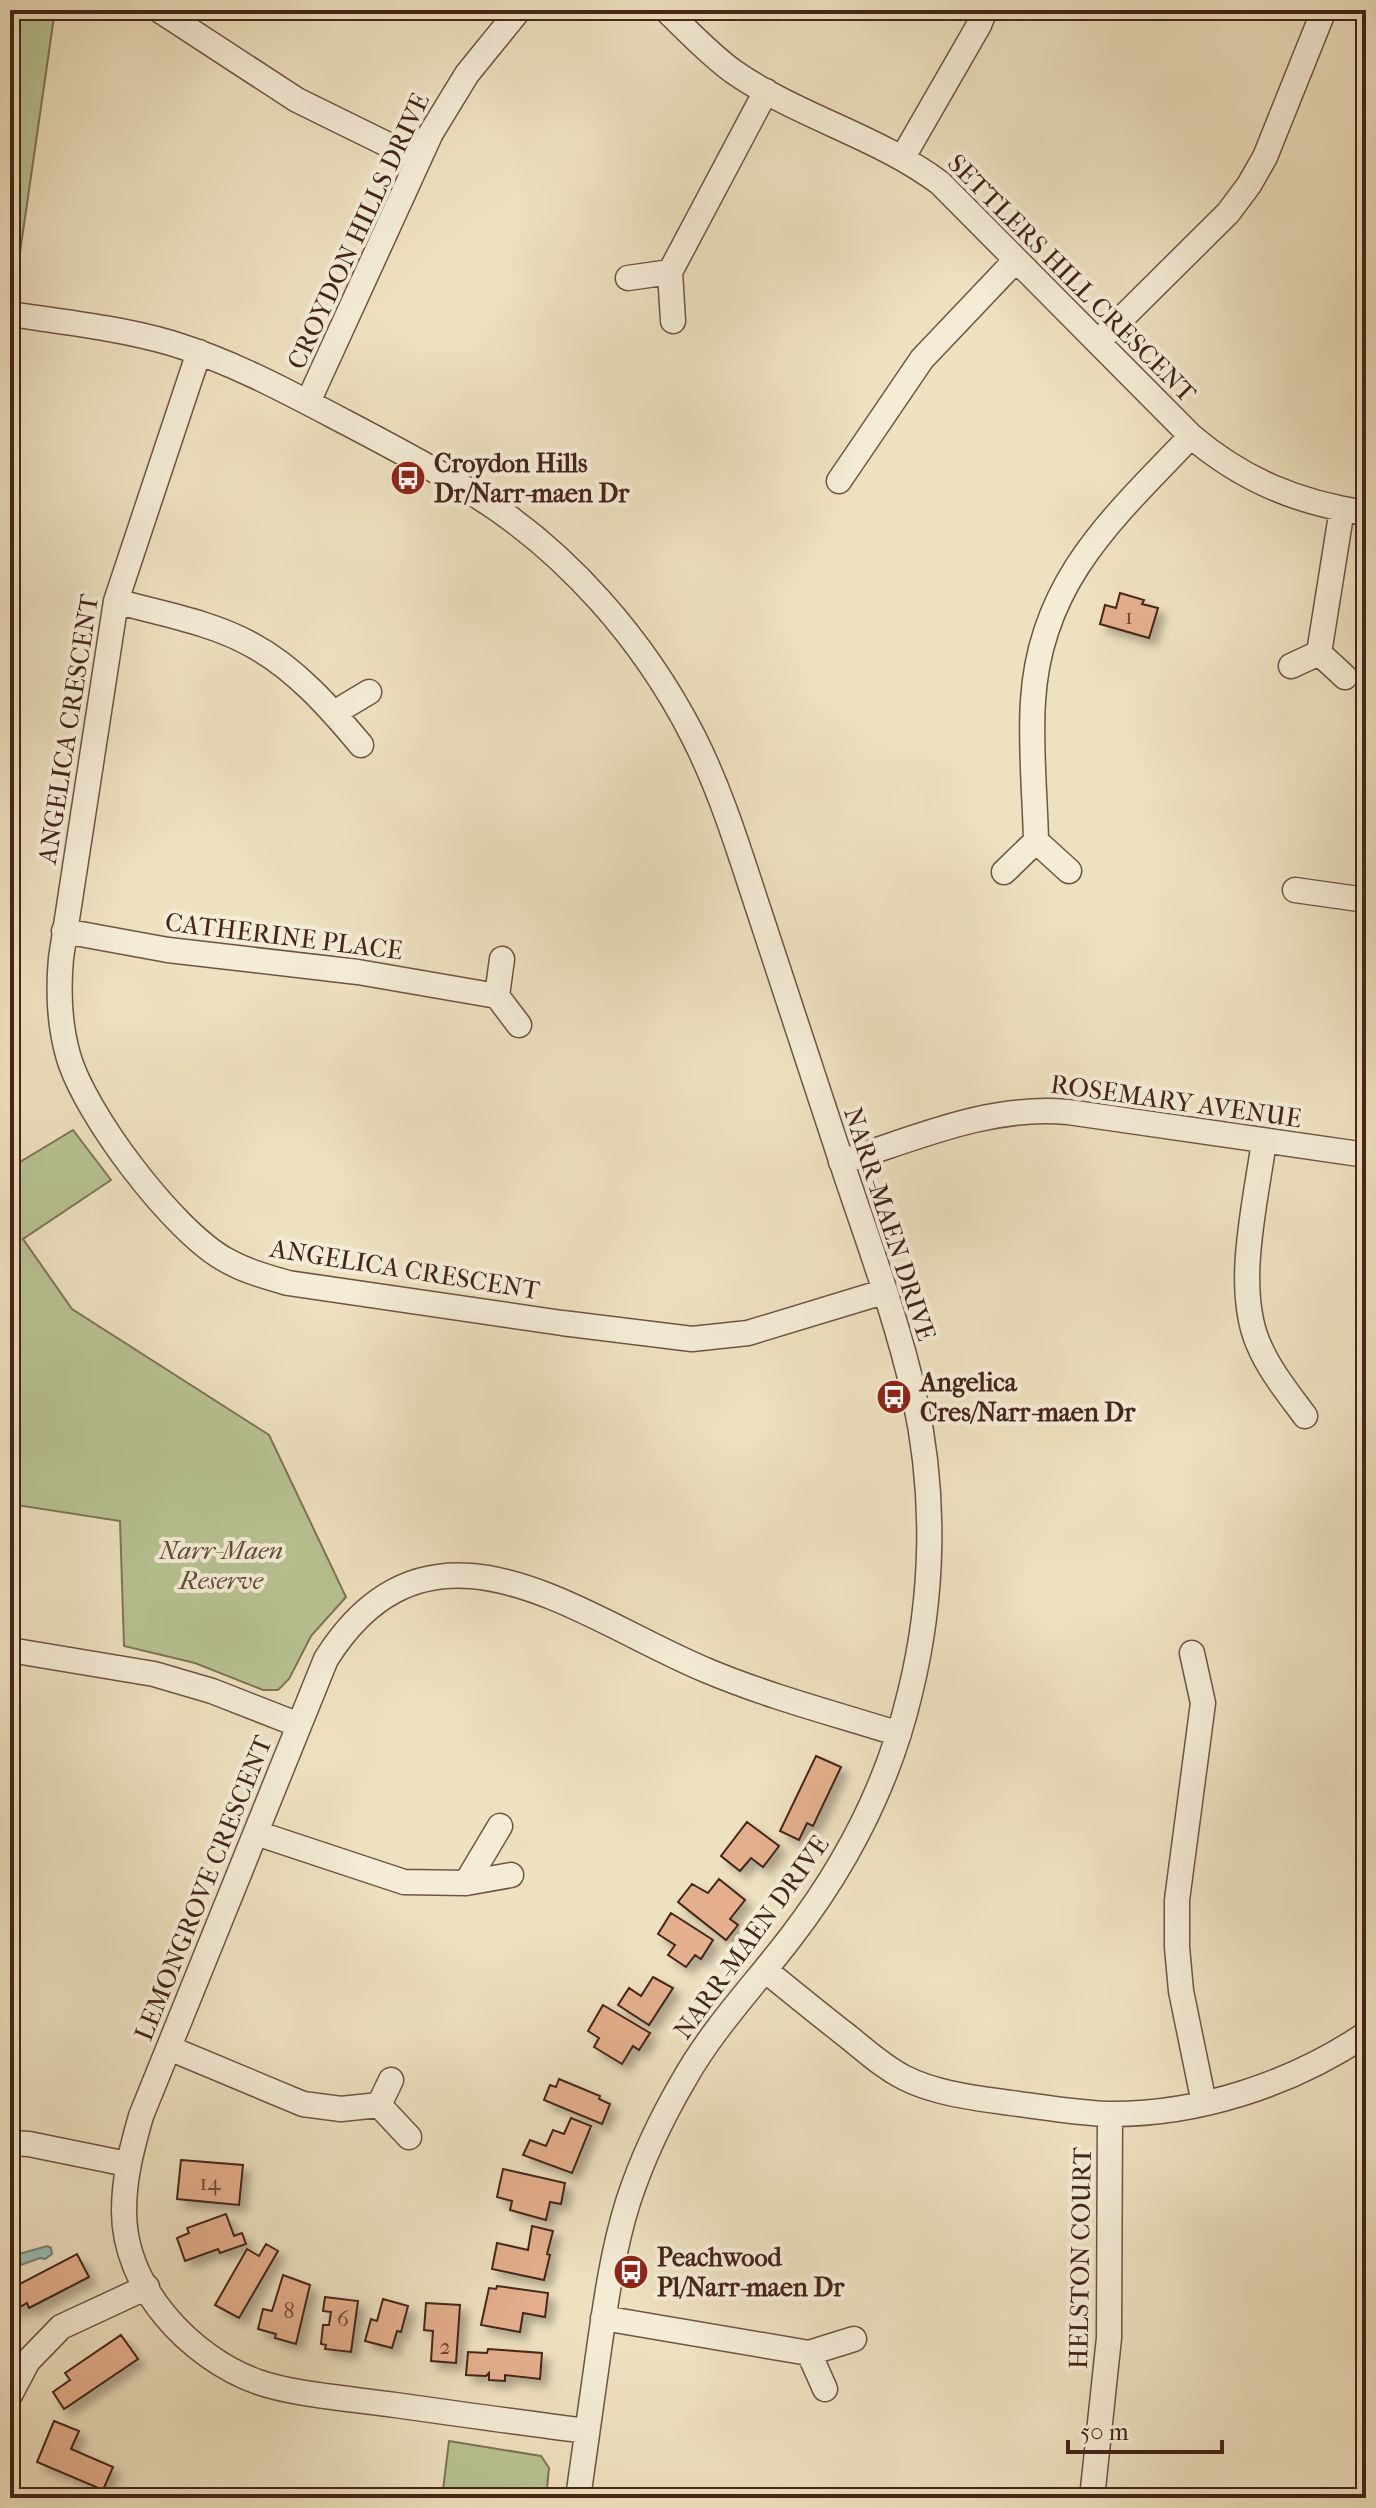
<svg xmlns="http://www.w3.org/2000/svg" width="1376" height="2508" viewBox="0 0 1376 2508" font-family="'IM FELL French Canon',serif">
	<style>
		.green { fill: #b8c393; stroke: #7e7456; stroke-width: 2 }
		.water { fill: #99beb3; stroke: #778176; stroke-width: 2 }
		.building { fill: #e4af8c; stroke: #45251a; stroke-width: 2; filter: url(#shadow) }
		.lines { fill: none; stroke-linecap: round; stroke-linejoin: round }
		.minor-casing { stroke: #6f5444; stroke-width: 27 }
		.minor { stroke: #f4ecd6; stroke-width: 24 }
		.labels { text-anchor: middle; stroke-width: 8; stroke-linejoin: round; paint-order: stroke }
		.number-label { font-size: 22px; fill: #6d4836 }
		.street-label { font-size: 26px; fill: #45251a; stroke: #f4ecd6 }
		.poi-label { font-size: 26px; font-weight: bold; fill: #45251a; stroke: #f4ecd6; text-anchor: start }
		.park-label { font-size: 26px; font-style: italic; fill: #624c38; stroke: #f4ecd6 }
	</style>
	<defs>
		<filter id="shadow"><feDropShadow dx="7" dy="7" stdDeviation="4" flood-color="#0004"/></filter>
	</defs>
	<rect width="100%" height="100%" fill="#eee1c0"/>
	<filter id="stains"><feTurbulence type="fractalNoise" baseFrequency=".0025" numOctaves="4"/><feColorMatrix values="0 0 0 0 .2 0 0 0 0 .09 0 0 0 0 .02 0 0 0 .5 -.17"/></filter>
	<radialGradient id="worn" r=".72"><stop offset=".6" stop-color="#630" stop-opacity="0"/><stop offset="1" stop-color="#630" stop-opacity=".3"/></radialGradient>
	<!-- green -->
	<path class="green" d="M10 10H55L15 287 10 286Z
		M73 1130 111 1180 23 1239 72 1309 269 1435 346 1597 311 1636 289 1679 278 1690H263L195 1663 124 1646 120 1521 10 1504V1168Z
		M449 2441 541 2456 549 2468 546 2498H442Z"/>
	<!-- water -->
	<path class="water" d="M47 2246 51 2248 52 2254 45 2259 40 2258 21 2265 19 2254Z"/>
	<!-- building -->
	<path class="building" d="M1120 593 1144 600 1142 604 1158 608 1149 638 1100 624 1105 605 1116 608Z
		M816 1756 841 1767 813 1826 807 1823 799 1840 780 1831Z
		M747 1822 779 1846 763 1867 751 1858 740 1871 721 1856Z
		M719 1879 745 1900 730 1919 738 1925 726 1940 678 1902 692 1884 708 1893Z
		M671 1913 713 1940 701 1959 695 1955 686 1967 668 1955 675 1945 658 1934Z
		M653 1977 673 1988 649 2025 618 2005 629 1988 641 1996Z
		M603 2005 650 2033 639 2050 633 2046 622 2064 594 2047 599 2038 588 2031Z
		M559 2079 600 2096 599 2099 610 2104 602 2124 544 2100 550 2085 556 2087Z
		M571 2118 591 2126 572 2173 523 2155 530 2140 546 2146 553 2130 564 2134Z
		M181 2160 243 2165 239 2205 177 2199Z
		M503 2169 565 2183 561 2204 550 2202 546 2220 510 2210 512 2201 497 2197Z
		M226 2214 234 2236 242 2233 246 2244 220 2253 218 2249 185 2261 177 2238 189 2233 187 2228Z
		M532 2226 553 2231 547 2254 550 2255 544 2280 492 2269 497 2243 528 2250Z
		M266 2244 278 2251 239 2318 215 2305 247 2249 259 2256Z
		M77 2254 89 2277 29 2308 27 2303 13 2311 10 2305V2289Z
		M283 2275 310 2285 296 2344 275 2338 276 2334 258 2329 263 2309 272 2311Z
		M497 2286 548 2293 545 2317 523 2313 520 2332 481 2325 489 2288 496 2289Z
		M325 2297 358 2301 351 2352 325 2349 326 2345 321 2344 323 2325H329L331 2312 323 2311Z
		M383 2299 408 2306 401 2332 397 2331 392 2348 365 2341 371 2319 377 2321Z
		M426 2303 460 2305 456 2363 431 2361 433 2331 424 2330Z
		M121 2335 138 2359 64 2409 53 2392 70 2380 65 2373Z
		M488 2349 542 2353 540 2379 505 2375V2381L489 2380V2373L486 2376 466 2375 468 2352 487 2353Z
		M54 2421 79 2431 71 2449 113 2467 103 2490 37 2462Z"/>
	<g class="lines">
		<defs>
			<path id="minor" d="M159 10 297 100 417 159
				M666 10C688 31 710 55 734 72 799 117 877 136 940 183L1191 436C1244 481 1299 503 1366 513
				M903 157 979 25 985 10
				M670 272 766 91
				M628 278 670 272 673 321
				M10 314C64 322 119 328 171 343 233 362 288 392 345 422 389 445 433 468 476 495 567 552 644 640 693 736 722 793 740 854 760 914 786 992 811 1070 837 1148 863 1228 896 1314 914 1395 936 1493 934 1596 910 1693 889 1782 847 1864 791 1937 756 1983 714 2027 685 2078 662 2117 642 2159 628 2202 613 2250 606 2300 599 2349 592 2399 585 2448 578 2498
				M1098 342 1228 213 1249 185 1265 157 1324 10
				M199 352 116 601 61 958C58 991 59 1023 68 1055 84 1113 173 1231 226 1260 245 1271 267 1277 288 1283L562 1323 692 1339 748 1333 883 1292
				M308 402 431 133 467 74 519 10
				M839 481 922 359 1016 260
				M116 601C161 614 211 622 252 645 295 668 330 708 361 745
				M1319 653 1342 509
				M1291 666 1319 653 1345 677
				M334 713 369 692
				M1036 841C1035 795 1030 747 1033 701 1040 581 1114 517 1191 436
				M1004 872 1036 841 1069 871
				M1295 890 1366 900
				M64 931 168 950 358 972 497 996
				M502 959 497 996 519 1025
				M1264 1141C1256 1201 1234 1286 1258 1343 1269 1370 1288 1393 1305 1416
				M841 1162C917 1138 988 1105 1068 1112L1366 1155
				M10 1650 154 1674 212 1691 299 1725
				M1192 1653 1203 1703 1177 1900V1947L1181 1991 1204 2103
				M256 1833 404 1882 466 1883 511 1875
				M466 1883 500 1826
				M765 1970C792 1992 819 2014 846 2035 865 2050 883 2067 905 2078 937 2094 976 2098 1011 2103 1043 2107 1075 2113 1108 2114 1198 2115 1292 2084 1366 2034
				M169 2048 303 2104 341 2109 379 2105
				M391 2080 379 2105 409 2137
				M10 2143 29 2144 127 2164
				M603 2318 809 2353
				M825 2389 809 2353 854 2339
				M10 2395 28 2361 61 2327 147 2287
				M587 2431C523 2423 459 2414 395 2405 355 2399 295 2395 258 2382 189 2357 124 2287 124 2211 124 2177 132 2148 141 2116L326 1659C431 1492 580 1618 708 1671 770 1697 836 1714 899 1734
				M1092 2498 1109 2338 1110 2114"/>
		</defs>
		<!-- minor casing -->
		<use href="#minor" class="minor-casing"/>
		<!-- minor -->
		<use href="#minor" class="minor"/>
	</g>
	<!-- icons -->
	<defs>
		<symbol id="bus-disc" viewBox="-11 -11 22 22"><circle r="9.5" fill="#8f2418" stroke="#f4ecd6"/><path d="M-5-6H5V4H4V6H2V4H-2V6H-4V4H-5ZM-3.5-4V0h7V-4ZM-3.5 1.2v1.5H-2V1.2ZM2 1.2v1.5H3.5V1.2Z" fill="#fff"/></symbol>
	</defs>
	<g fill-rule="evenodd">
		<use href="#bus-disc" x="388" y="458" width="40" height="40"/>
		<use href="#bus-disc" x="874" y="1377" width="40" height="40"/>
		<use href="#bus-disc" x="611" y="2252" width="40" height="40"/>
	</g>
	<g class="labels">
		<!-- number labels -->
		<g class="number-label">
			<text x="1129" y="624">1</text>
			<text x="210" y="2190">14</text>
			<text x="289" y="2318">8</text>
			<text x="343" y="2326">6</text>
			<text x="445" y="2354">2</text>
		</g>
		<!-- street labels -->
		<g class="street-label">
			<text transform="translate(358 231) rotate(-65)" y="9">CROYDON HILLS DRIVE</text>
			<text transform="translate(1072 278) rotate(45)" y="9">SETTLERS HILL CRESCENT</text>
			<text transform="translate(68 729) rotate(-81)" y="9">ANGELICA CRESCENT</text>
			<text transform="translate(284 936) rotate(7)" y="9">CATHERINE PLACE</text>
			<text transform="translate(1176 1101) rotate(8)" y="9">ROSEMARY AVENUE</text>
			<text transform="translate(890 1224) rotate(72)" y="9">NARR-MAEN DRIVE</text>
			<text transform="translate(405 1269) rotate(9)" y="9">ANGELICA CRESCENT</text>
			<text transform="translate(203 1888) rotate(-68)" y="9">LEMONGROVE CRESCENT</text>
			<text transform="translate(751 1937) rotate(-54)" y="9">NARR-MAEN DRIVE</text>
			<text transform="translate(1080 2258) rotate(-89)" y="9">HELSTON COURT</text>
		</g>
		<!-- poi labels -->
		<g class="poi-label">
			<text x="434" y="472">Croydon Hills<tspan x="434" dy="30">Dr/Narr-maen Dr</tspan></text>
			<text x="920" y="1391">Angelica<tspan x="920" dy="30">Cres/Narr-maen Dr</tspan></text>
			<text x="657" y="2266">Peachwood<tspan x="657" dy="30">Pl/Narr-maen Dr</tspan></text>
		</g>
		<!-- park labels -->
		<g class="park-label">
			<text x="221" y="1559">Narr-Maen<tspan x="221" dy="30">Reserve</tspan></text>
		</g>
	</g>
	<!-- margin -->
	<rect width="1376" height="2508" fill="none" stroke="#eee1c0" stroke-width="40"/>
	<rect x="12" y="12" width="1352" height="2484" fill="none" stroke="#45251a" stroke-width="4"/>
	<rect x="20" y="20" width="1336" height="2468" fill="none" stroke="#45251a" stroke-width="2"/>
	<!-- scale -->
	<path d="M1068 2440v12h154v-12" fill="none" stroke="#45251a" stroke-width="4"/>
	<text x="1080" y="2440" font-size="24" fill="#45251a" stroke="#f4ecd6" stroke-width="6" paint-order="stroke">50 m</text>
	<rect width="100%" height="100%" filter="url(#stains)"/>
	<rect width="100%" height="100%" fill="url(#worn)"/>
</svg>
